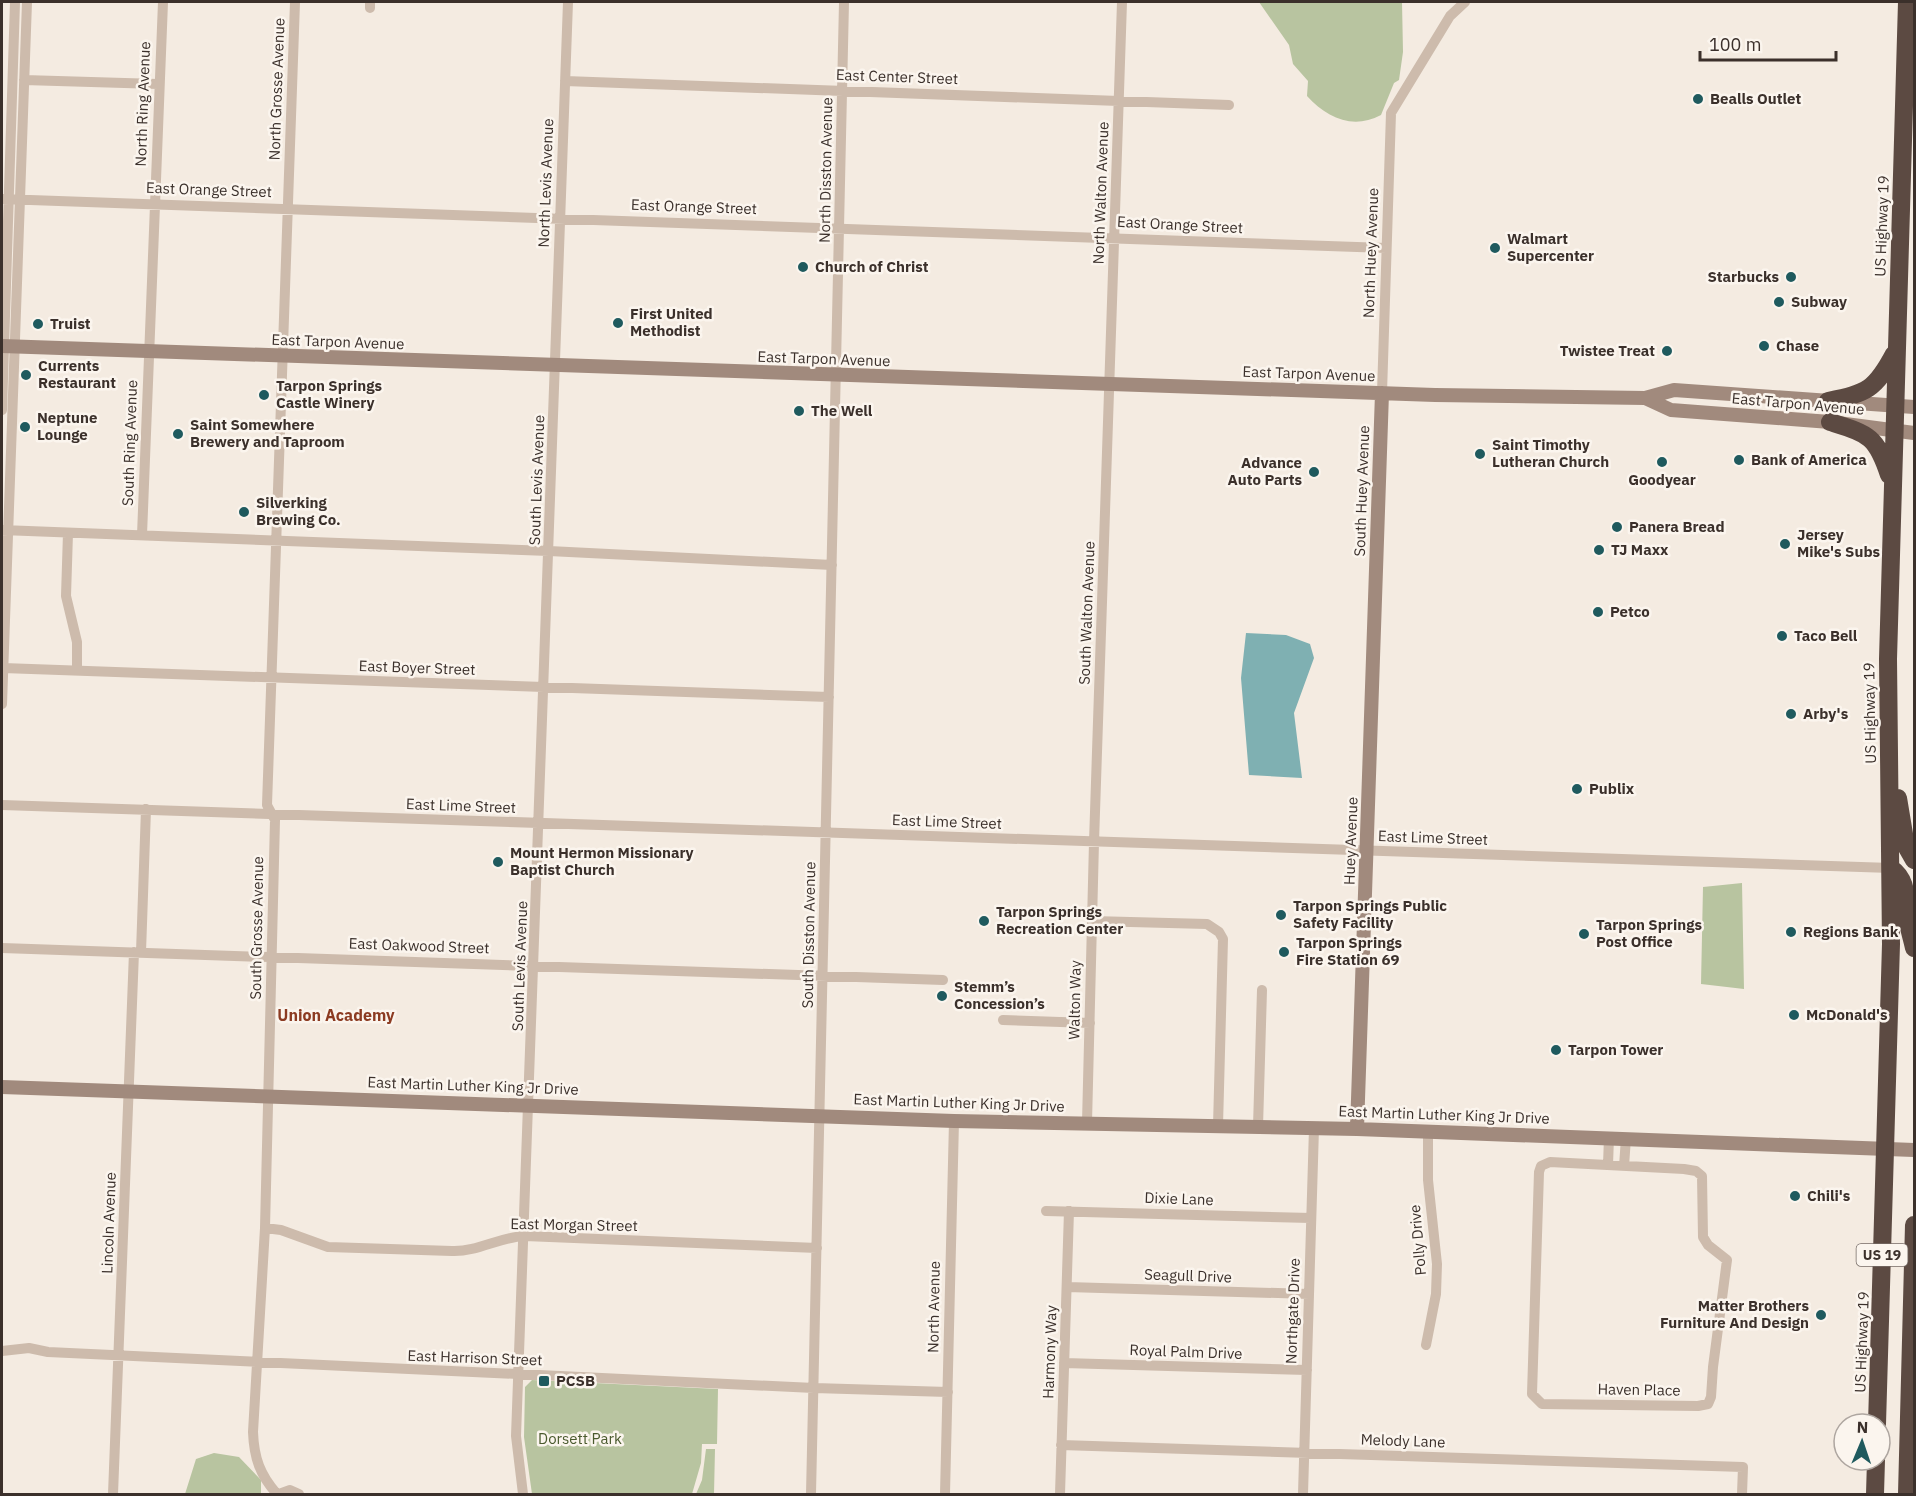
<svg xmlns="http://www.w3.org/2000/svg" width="1916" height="1496" viewBox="0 0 1916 1496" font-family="'IBM Plex Sans',sans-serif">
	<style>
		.green { fill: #b8c4a0 }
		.water { fill: #7fb0b2 }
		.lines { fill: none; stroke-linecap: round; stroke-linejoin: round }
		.street { stroke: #cdbbac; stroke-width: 10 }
		.secondary { stroke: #a18a7d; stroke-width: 14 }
		.highway { stroke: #5c4a42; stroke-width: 18 }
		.poi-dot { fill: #1f5a5e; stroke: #fbf5ee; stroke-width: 2 }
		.labels { text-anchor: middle; stroke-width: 5; stroke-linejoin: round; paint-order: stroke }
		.shield { fill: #fbf5ee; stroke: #756b66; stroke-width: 1.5 }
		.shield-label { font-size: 14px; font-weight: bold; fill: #3b302b }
		.street-label { font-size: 15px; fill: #3b302b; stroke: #fbf5ee }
		.poi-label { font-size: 15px; font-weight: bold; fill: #3b302b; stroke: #fbf5ee; text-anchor: start }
		.park-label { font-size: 15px; fill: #4a5a2e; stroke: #fbf5ee }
		.neighbourhood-label { font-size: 16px; font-weight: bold; fill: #8c3b22; stroke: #fbf5ee }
	</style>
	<rect width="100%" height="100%" fill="#f4ebe1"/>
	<!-- green -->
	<path class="green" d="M1259 2H1402L1403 52 1399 80 1394 83 1381 115C1353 130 1327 118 1307 96L1308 81 1293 64 1289 45Z
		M1742 883 1744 989 1701 984 1703 887Z
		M532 1380 718 1389 717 1444H702L701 1463 692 1494H532L524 1437 525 1387Z
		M706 1449H715L714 1494H696L702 1480Z
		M214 1453 239 1457 261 1480V1494H185L196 1459Z"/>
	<!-- water -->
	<path class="water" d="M1246 633 1286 635 1310 644 1314 658 1294 713 1302 778 1249 775 1241 678Z"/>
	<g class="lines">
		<!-- street -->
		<path class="street" d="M370 8V2
			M24 80 158 84
			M565 81 1229 105
			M2 199 1386 248
			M1382 393 1391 113 1450 16 1465 2
			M2 410 15 2
			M2 530 549 551 832 565
			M68 533 66 596 77 642V670
			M142 535 163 2
			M3 668 829 697
			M2 704 27 2
			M2 805 1891 868
			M1092 921 1207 924 1219 932 1223 939 1218 1126
			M2 948 943 980
			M141 952 146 809
			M1003 1020 1090 1023
			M1087 1123 1094 842 1122 2
			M1258 1127 1262 990
			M1550 1162 1684 1169 1696 1171 1702 1176 1703 1237 1708 1245 1727 1260 1713 1367 1711 1397 1708 1404 1698 1406 1542 1404 1532 1394 1539 1172 1541 1166Z
			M1608 1165 1609 1137
			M1624 1166 1626 1138
			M1046 1211 1311 1218
			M265 1228 281 1230 328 1247 452 1251C478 1252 499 1237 525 1236L817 1248
			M1067 1287 1309 1294
			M1426 1345 1436 1294 1437 1264 1428 1180V1131
			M2 1351 29 1348 48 1352 814 1388 948 1392
			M1064 1363 1307 1370
			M1061 1445 1743 1467 1742 1494
			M113 1494 134 952
			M277 1494C260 1475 254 1458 253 1432L265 1228 275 820 267 805 295 2
			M279 1494 290 1490 299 1494
			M523 1494 516 1436 568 2
			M811 1494 844 2
			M945 1494 954 1121
			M1060 1494 1069 1211
			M1303 1494 1314 1128"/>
		<!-- secondary -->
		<path class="secondary" d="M2 346 1435 395 1645 398 1674 390 1914 407
			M1645 398 1671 410 1830 422 1914 433
			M2 1087 954 1121 1357 1129 1914 1150
			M1357 1129 1382 393"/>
		<!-- highway -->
		<path class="highway" d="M1828 401C1867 393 1875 390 1894 354
			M1830 422C1868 434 1876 435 1889 475
			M1898 798 1906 846 1914 860
			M1891 868C1908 880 1905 897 1907 916 1908 927 1912 938 1914 948
			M1877 1424 1891 944 1888 659 1907 2
			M1875 1494 1876 1460
			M1907 1494 1914 1225"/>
	</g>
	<!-- markers -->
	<g class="poi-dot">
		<circle cx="1698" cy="99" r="6"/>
		<circle cx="1495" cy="248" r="6"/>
		<circle cx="803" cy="267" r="6"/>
		<circle cx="1791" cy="277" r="6"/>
		<circle cx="1779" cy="302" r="6"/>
		<circle cx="618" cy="323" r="6"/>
		<circle cx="38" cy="324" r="6"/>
		<circle cx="1764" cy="346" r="6"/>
		<circle cx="1667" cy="351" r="6"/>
		<circle cx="26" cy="375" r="6"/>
		<circle cx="264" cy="395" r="6"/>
		<circle cx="799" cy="411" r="6"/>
		<circle cx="25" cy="427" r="6"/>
		<circle cx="178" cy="434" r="6"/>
		<circle cx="1480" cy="454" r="6"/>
		<circle cx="1739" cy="460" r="6"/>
		<circle cx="1662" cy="462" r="6"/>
		<circle cx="1314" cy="472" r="6"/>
		<circle cx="244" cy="512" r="6"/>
		<circle cx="1617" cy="527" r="6"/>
		<circle cx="1785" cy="544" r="6"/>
		<circle cx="1599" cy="550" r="6"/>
		<circle cx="1598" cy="612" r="6"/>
		<circle cx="1782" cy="636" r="6"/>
		<circle cx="1791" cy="714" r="6"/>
		<circle cx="1577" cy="789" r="6"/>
		<circle cx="498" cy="862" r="6"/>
		<circle cx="1281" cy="915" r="6"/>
		<circle cx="984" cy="921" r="6"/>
		<circle cx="1791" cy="932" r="6"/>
		<circle cx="1584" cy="934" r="6"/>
		<circle cx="1284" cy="952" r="6"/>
		<circle cx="942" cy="996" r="6"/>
		<circle cx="1794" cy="1015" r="6"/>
		<circle cx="1556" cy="1050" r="6"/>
		<circle cx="1795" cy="1196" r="6"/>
		<circle cx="1821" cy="1315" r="6"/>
		<rect x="538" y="1375" width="12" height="12" rx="3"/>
	</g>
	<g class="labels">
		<!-- shield labels -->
		<rect class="shield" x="1856.5" y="1244" width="51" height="22" rx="4.5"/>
		<g class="shield-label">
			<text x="1882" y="1260">US 19</text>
		</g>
		<!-- street labels -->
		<g class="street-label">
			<text transform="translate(897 77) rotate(2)" y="5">East Center Street</text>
			<text transform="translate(277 89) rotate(-88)" y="5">North Grosse Avenue</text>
			<text transform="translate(143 104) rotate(-88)" y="5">North Ring Avenue</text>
			<text transform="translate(826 170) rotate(-89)" y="5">North Disston Avenue</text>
			<text transform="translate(546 183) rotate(-88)" y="5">North Levis Avenue</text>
			<text transform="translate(209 190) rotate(2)" y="5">East Orange Street</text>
			<text transform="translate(1101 193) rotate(-88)" y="5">North Walton Avenue</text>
			<text transform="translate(694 207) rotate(2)" y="5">East Orange Street</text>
			<text transform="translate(1180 225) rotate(3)" y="5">East Orange Street</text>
			<text transform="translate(1882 226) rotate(-88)" y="5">US Highway 19</text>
			<text transform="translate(1371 253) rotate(-88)" y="5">North Huey Avenue</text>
			<text transform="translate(338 342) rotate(2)" y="5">East Tarpon Avenue</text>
			<text transform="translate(824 359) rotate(2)" y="5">East Tarpon Avenue</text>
			<text transform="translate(1309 374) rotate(2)" y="5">East Tarpon Avenue</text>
			<text transform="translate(1798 404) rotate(5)" y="5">East Tarpon Avenue</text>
			<text transform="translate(130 443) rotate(-88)" y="5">South Ring Avenue</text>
			<text transform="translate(537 480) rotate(-88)" y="5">South Levis Avenue</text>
			<text transform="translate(1362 491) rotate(-88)" y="5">South Huey Avenue</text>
			<text transform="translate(1087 613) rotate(-88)" y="5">South Walton Avenue</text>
			<text transform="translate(417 668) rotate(2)" y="5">East Boyer Street</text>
			<text transform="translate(1870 713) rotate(-91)" y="5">US Highway 19</text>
			<text transform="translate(461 806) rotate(2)" y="5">East Lime Street</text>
			<text transform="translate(947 822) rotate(2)" y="5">East Lime Street</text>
			<text transform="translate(1433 838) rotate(2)" y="5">East Lime Street</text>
			<text transform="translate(1351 841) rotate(-88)" y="5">Huey Avenue</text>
			<text transform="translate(257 928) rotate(-89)" y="5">South Grosse Avenue</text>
			<text transform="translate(809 935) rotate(-89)" y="5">South Disston Avenue</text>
			<text transform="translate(419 946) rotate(2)" y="5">East Oakwood Street</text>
			<text transform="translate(520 966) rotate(-88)" y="5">South Levis Avenue</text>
			<text transform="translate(1075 1000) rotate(-89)" y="5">Walton Way</text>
			<text transform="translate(473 1086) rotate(2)" y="5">East Martin Luther King Jr Drive</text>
			<text transform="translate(959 1103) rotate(2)" y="5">East Martin Luther King Jr Drive</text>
			<text transform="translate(1444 1115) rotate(2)" y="5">East Martin Luther King Jr Drive</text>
			<text transform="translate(1179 1199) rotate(2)" y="5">Dixie Lane</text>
			<text transform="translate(109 1223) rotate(-88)" y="5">Lincoln Avenue</text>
			<text transform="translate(574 1225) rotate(1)" y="5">East Morgan Street</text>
			<text transform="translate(1418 1240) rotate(-95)" y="5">Polly Drive</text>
			<text transform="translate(1188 1276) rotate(2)" y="5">Seagull Drive</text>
			<text transform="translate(934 1307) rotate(-89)" y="5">North Avenue</text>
			<text transform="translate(1293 1311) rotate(-88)" y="5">Northgate Drive</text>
			<text transform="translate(1862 1342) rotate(-88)" y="5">US Highway 19</text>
			<text transform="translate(1050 1352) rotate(-88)" y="5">Harmony Way</text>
			<text transform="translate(1186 1352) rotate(2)" y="5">Royal Palm Drive</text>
			<text transform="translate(475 1358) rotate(2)" y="5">East Harrison Street</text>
			<text transform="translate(1639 1390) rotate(1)" y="5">Haven Place</text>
			<text transform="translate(1403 1441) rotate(2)" y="5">Melody Lane</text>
		</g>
		<!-- poi labels -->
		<g class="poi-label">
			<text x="1710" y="104">Bealls Outlet</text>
			<text x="1507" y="244">Walmart<tspan x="1507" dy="17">Supercenter</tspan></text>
			<text x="815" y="272">Church of Christ</text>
			<text x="1779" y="282" text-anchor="end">Starbucks</text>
			<text x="1791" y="307">Subway</text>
			<text x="630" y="319">First United<tspan x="630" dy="17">Methodist</tspan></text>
			<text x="50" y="329">Truist</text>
			<text x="1776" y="351">Chase</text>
			<text x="1655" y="356" text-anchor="end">Twistee Treat</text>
			<text x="38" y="371">Currents<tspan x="38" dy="17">Restaurant</tspan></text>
			<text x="276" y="391">Tarpon Springs<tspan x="276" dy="17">Castle Winery</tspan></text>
			<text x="811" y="416">The Well</text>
			<text x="37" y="423">Neptune<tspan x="37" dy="17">Lounge</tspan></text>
			<text x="190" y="430">Saint Somewhere<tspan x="190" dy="17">Brewery and Taproom</tspan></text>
			<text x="1492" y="450">Saint Timothy<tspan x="1492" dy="17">Lutheran Church</tspan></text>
			<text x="1751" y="465">Bank of America</text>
			<text x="1302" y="468" text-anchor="end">Advance<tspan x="1302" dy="17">Auto Parts</tspan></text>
			<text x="1662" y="485" text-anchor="middle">Goodyear</text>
			<text x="256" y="508">Silverking<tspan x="256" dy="17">Brewing Co.</tspan></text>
			<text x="1629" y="532">Panera Bread</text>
			<text x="1797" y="540">Jersey<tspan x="1797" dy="17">Mike's Subs</tspan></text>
			<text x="1611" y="555">TJ Maxx</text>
			<text x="1610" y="617">Petco</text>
			<text x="1794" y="641">Taco Bell</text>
			<text x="1803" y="719">Arby's</text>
			<text x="1589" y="794">Publix</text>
			<text x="510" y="858">Mount Hermon Missionary<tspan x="510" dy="17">Baptist Church</tspan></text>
			<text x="1293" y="911">Tarpon Springs Public<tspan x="1293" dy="17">Safety Facility</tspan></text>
			<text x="996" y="917">Tarpon Springs<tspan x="996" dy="17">Recreation Center</tspan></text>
			<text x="1596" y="930">Tarpon Springs<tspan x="1596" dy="17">Post Office</tspan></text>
			<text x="1803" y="937">Regions Bank</text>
			<text x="1296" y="948">Tarpon Springs<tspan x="1296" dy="17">Fire Station 69</tspan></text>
			<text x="954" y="992">Stemm’s<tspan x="954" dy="17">Concession’s</tspan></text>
			<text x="1806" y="1020">McDonald's</text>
			<text x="1568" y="1055">Tarpon Tower</text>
			<text x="1807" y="1201">Chili's</text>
			<text x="1809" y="1311" text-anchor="end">Matter Brothers<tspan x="1809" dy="17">Furniture And Design</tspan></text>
			<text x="556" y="1386">PCSB</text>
		</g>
		<!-- park labels -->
		<g class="park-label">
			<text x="580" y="1444">Dorsett Park</text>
		</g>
		<!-- neighbourhood labels -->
		<g class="neighbourhood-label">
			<text x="336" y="1021">Union Academy</text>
		</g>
	</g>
	<!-- border -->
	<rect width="1916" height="1496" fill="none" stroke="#3b302b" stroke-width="6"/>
	<!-- north arrow -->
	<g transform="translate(1862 1442) rotate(2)"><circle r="28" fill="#fbf5ee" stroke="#aea6a0" stroke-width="1.5"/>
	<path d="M0-4.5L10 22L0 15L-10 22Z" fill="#1f5a5e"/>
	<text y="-9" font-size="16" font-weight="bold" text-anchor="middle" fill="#3b302b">N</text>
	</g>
	<!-- scale -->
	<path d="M1700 51v9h136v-9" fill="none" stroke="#3b302b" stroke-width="3"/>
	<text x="1709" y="51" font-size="18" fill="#3b302b" stroke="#fbf5ee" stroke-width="4.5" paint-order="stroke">100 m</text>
</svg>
